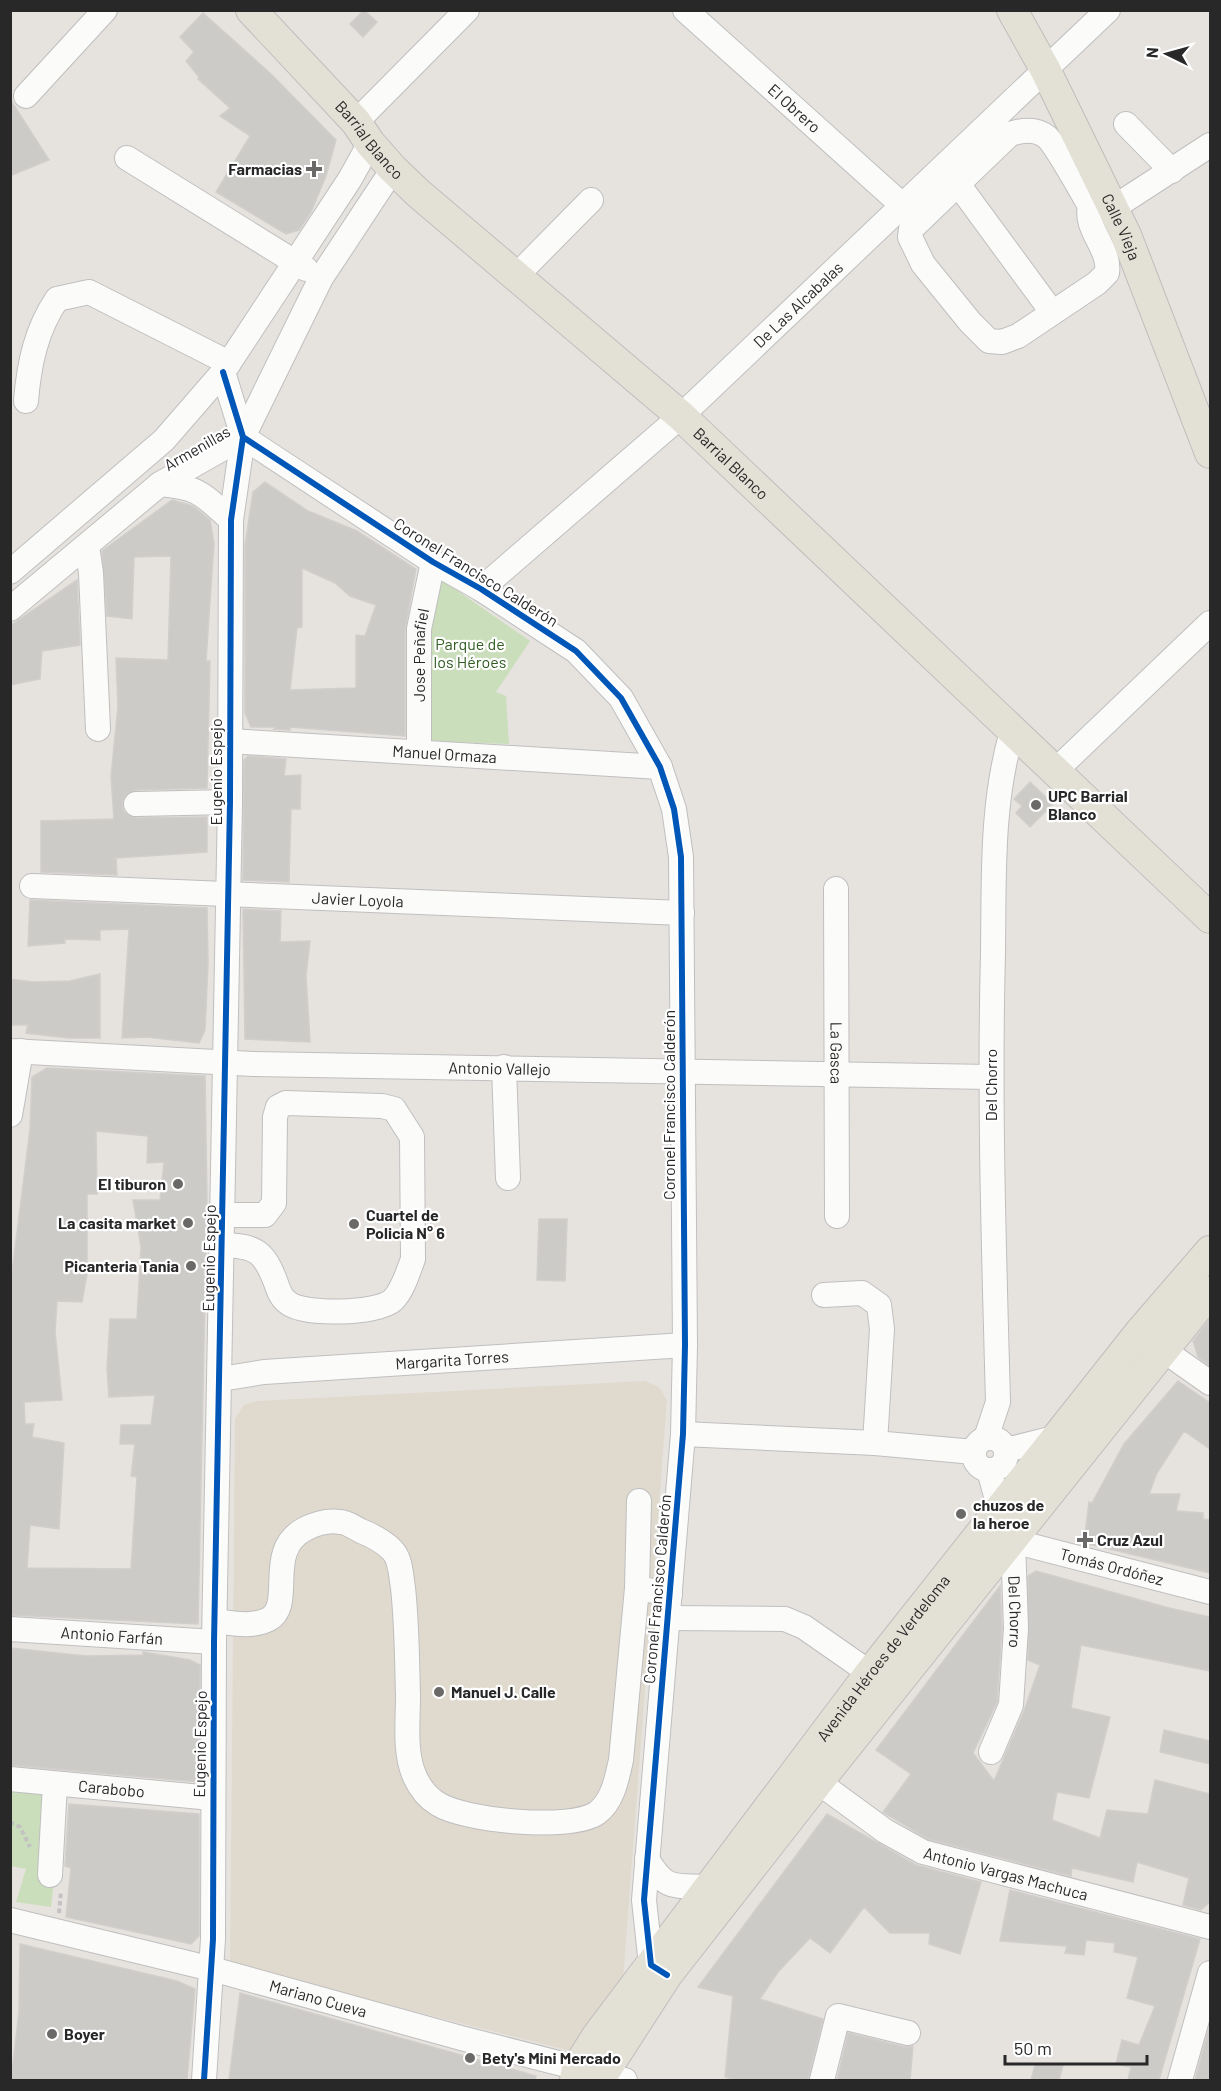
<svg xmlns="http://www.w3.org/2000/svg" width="1221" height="2091" viewBox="0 0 1221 2091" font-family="Barlow,sans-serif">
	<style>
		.education { fill: #e0dace }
		.park { fill: #cadebb }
		.building { fill: #cdcbc8; stroke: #d1cecb; stroke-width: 1.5; fill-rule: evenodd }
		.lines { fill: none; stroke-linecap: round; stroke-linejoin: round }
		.minor-casing { stroke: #c0bfc0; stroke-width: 26 }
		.major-casing { stroke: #bfbdbd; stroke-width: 32 }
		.path { stroke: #c3c2c2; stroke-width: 4; stroke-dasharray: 4.5 3; stroke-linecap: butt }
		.minor { stroke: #fbfbfa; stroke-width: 24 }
		.major { stroke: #e3e0d5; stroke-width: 30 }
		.cycleway-casing { stroke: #fff; stroke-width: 10 }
		.cycleway { stroke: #0057b8; stroke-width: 6 }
		.poi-dot { fill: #6a6968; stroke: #fff; stroke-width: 2 }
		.labels { text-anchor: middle; stroke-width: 4.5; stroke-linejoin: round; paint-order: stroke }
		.street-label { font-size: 16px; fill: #282828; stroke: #fff }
		.poi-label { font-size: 16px; font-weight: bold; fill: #282828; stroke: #fff; text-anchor: start }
		.park-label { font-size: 16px; fill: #305c21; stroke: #fff }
	</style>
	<rect width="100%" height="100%" fill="#e6e3df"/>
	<!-- education -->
	<path class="education" d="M645 1381 659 1387 667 1400 623 1979 571 2051 230 1965 235 1419 240 1411 244 1405 257 1401Z"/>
	<!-- park -->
	<path class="park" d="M442 580 530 641 496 692 506 696 509 744 428 741V626Z
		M10 1789 63 1791 51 1907 16 1902 26 1869 11 1866Z"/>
	<!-- building -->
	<path class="building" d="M364 10 377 22 363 37 350 24Z
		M203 13 272 75 336 140 326 176 311 212 299 230 286 234 216 192 250 136 220 116 230 108 198 79 199 77 186 61 194 52 180 37Z
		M10 99 49 160 10 176Z
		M265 482 308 511 357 531 416 569 405 629V736L290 727V730L274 729 276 727H251L245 713V545L253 492ZM302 568 335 583 350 596 376 605 365 636 356 635V688L290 690 297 628 302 627Z
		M172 500 193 506 210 520 214 543 206 661H210L207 788 135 790 124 797 122 805 124 812 136 818 207 817V852L116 858 117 875 41 872V821L114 819 111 777 118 706 116 658 168 660 171 556 134 557 132 619 107 616 102 551Z
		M77 580 80 645 42 651 40 679 10 685V626Z
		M248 756 286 759 284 776 301 775 300 809H291L289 882 243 880 244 760Z
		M1030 782 1053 804 1030 827 1016 813 1022 806 1014 799Z
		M30 900 207 908 208 964 205 1030 199 1043 147 1037 122 1038 129 929 100 930V940L65 939V943L28 946Z
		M243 909 281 911 280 942 310 941 306 976 310 1042 245 1039Z
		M100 974V1038H68L26 1033 28 1025H10V979L33 982 70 981Z
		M47 1068 205 1076 207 1200 198 1624 10 1615V1288L30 1129 32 1077ZM96 1131 148 1136 147 1163 164 1162 160 1200H133L141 1247 137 1319H110L107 1369 109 1397 155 1395 151 1425H121L120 1444H135L131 1476 137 1477 131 1569 27 1568 30 1525 59 1529 64 1443 32 1437 34 1424H25L24 1402 62 1400 55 1332 57 1301 82 1302 87 1274V1194H97Z
		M539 1219H567L565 1281 537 1280Z
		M1210 1319V1366L1198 1357 1193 1341Z
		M1178 1381 1210 1403V1449L1184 1431 1157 1473 1149 1494H1180L1176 1511 1203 1513V1519L1210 1520V1573L1084 1543 1089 1502 1092 1503 1124 1444Z
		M1036 1571 1169 1608 1210 1617V1671L1081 1645 1071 1708 1110 1717 1089 1798 1057 1792 1052 1820 1100 1838 1107 1810 1148 1814 1155 1780 1210 1794V1902L1201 1910 1183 1905 1189 1878 1137 1862 1133 1882 1072 1868 1071 1876 928 1839 883 1812 911 1774 876 1750 1000 1586 1002 1628 997 1702 973 1753 994 1781 1024 1711 1040 1665 1028 1660V1576Z
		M10 1648 86 1656 143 1655V1652L190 1660 200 1665 199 1782 10 1765Z
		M1164 1730 1210 1741V1764L1160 1752Z
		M69 1804 199 1814V1936L191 1944 66 1917 71 1868 65 1866Z
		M827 1814 916 1865 981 1882 960 1954 929 1944 930 1933H890L864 1907 830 1953 810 1938 778 1972 760 1999 823 2019 808 2080H737L725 2077 733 1996 698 1987Z
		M1010 1890 1200 1939 1159 2080H1128L1131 2067 1116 2064 1122 2040 1139 2045 1155 2006 1127 1998 1138 1957 1114 1952 1115 1943 1086 1940 1084 1955 1065 1953 1067 1946 1000 1941Z
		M20 1944 177 1981 195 1989 187 2080H11L19 2012Z
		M240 1993 536 2076 535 2080H229Z
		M1210 2024V2080H1195Z
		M848 2033 905 2047 913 2046 910 2080H837Z
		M1035 2065H1063L1059 2080H1031Z"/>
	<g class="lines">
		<defs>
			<g id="minor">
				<path id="s1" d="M685 10 902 205"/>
				<path d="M26 96 105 10"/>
				<path d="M356 122 467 10"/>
				<path d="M1126 124 1172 171"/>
				<path d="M127 158 306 269"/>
				<path d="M958 184 1052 312"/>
				<path d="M1090 206C1081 191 1058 148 1047 137 1036 128 1022 130 1010 134L911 229 910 237 923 264 970 322 989 341 1002 342 1018 336 1097 283 1107 273C1111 249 1084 229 1090 206L1108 198"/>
				<path d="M1113 208 1210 145"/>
				<path d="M516 276 591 200"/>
				<path d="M26 401C29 364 36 330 57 299L89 292 229 363"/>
				<path d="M243 437 433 562 481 589 576 651 621 698 660 767 674 809 681 857 685 1345 683 1434 644 1900 651 1965 659 1970"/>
				<path d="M160 484C201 488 202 494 231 520"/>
				<path d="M87 546 91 573 98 729"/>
				<path d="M10 572 164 440 223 372 350 179 370 143"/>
				<path id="s2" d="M481 589 681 416 1108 10"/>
				<path d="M10 609 160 484 243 437 321 278 393 169"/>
				<path id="s3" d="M229 741 660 767"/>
				<path id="s4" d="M419 751V629L433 562"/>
				<path d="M1054 772 1210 623"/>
				<path d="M136 804 230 802"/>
				<path id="s5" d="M32 886 682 913"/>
				<path id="s6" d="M836 889 837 1216"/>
				<path id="s7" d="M10 1051 253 1064 990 1077"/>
				<path d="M504 1067 508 1178"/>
				<path d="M10 1115 21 1051"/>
				<path d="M222 1245C256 1246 264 1251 276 1283 278 1289 281 1298 287 1302 302 1316 378 1314 393 1300 403 1290 408 1272 413 1259L412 1137 394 1109 382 1106 286 1103 278 1107 275 1117 274 1203 265 1215H223"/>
				<path d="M824 1295 862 1293 879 1305 882 1329 875 1443"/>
				<path d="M1149 1340 1210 1383"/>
				<path id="s8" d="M221 1379 264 1372 685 1345"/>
				<path d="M683 1434 875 1443 974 1452"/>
				<circle cx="990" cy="1454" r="16"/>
				<path d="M986 1438 998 1402C994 1252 989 1103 993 953 994 879 991 803 1012 732"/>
				<path d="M1006 1450 1058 1437"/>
				<path id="s9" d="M989 1470 1000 1511 1013 1541 1016 1628 1011 1705 991 1752"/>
				<path id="s10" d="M1013 1541 1210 1592"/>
				<path d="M637 1588 639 1501"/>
				<path d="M668 1618 785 1619 804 1627 870 1673"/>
				<path d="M215 1621C232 1623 252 1628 269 1619 295 1605 264 1550 305 1529 315 1524 329 1520 340 1522 347 1522 355 1528 361 1531 371 1535 384 1542 392 1550 401 1559 401 1576 403 1588 407 1624 407 1660 408 1696 408 1722 404 1753 415 1777 420 1788 428 1798 438 1804 465 1821 571 1831 597 1813 613 1801 617 1778 621 1760L637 1588 670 1594"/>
				<path id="s11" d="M10 1629 214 1642"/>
				<path id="s12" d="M10 1779 212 1798"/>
				<path id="s13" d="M818 1782 885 1831 923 1852 1210 1927"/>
				<path d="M647 1859C666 1892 675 1885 709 1887"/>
				<path d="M50 1875 55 1784"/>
				<path id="s14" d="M10 1920 212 1969 461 2038 625 2080"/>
				<path d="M204 2080 213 1939 214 1642 230 802 231 520 243 437 223 372"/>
				<path d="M822 2080 838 2016 908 2033"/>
				<path d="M1180 2080 1210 1973"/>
			</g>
			<g id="major">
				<path id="s15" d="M251 10 356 122 370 143 393 169 418 193 681 416 1210 918"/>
				<path id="s16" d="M1012 10 1045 69 1126 235 1210 453"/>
				<path id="s17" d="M575 2080 577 2068 597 2036 870 1673 1140 1332 1210 1251"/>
				<path d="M602 2080 603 2074 667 1975 818 1782 1210 1292"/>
			</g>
		</defs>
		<!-- minor casing -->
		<use href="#minor" class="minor-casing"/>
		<!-- major casing -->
		<use href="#major" class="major-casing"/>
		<!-- path -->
		<path class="path" d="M10 1822 20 1827 30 1847
			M59 1913 61 1891"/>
		<!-- minor -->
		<use href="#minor" class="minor"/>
		<!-- major -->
		<use href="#major" class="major"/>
		<defs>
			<path id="cycleway" d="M243 437 433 562 481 589 576 651 621 698 660 767 674 809 681 857 685 1345 683 1434 644 1900 651 1965 667 1975
				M204 2080 213 1939 214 1642 230 802 231 520 243 437 223 372"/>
		</defs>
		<!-- cycleway casing -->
		<use href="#cycleway" class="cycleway-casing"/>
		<!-- cycleway -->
		<use href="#cycleway" class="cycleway"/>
	</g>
	<!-- markers -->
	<g class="poi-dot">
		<path d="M311 160h6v6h6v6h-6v6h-6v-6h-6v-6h6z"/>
		<circle cx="1036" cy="805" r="6"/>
		<circle cx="178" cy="1184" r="6"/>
		<circle cx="188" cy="1223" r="6"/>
		<circle cx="354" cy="1224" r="6"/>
		<circle cx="191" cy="1266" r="6"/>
		<circle cx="961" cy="1514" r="6"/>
		<path d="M1082 1531h6v6h6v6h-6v6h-6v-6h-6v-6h6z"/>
		<circle cx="439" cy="1692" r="6"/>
		<circle cx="52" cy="2034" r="6"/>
		<circle cx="470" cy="2058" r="6"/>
	</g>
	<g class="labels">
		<!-- street labels -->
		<g class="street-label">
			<text dy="6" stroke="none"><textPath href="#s1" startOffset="147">El Obrero</textPath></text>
			<text dy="6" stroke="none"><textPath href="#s15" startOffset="176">Barrial Blanco</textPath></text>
			<text dy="6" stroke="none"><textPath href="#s16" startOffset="243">Calle Vieja</textPath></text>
			<text dy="6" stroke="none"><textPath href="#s2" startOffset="426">De Las Alcabalas</textPath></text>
			<text transform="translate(197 448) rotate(-30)" y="6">Armenillas</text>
			<text dy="6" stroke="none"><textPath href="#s15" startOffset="662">Barrial Blanco</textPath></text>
			<text transform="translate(476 572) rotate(32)" y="6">Coronel Francisco Calderón</text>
			<text dy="6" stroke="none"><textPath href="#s4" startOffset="96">Jose Peñafiel</textPath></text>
			<text dy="6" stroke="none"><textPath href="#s3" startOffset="216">Manuel Ormaza</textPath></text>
			<text transform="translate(216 772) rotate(-90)" y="6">Eugenio Espejo</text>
			<text dy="6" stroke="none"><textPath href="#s5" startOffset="326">Javier Loyola</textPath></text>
			<text dy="6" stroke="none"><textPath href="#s6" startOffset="164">La Gasca</textPath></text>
			<text dy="6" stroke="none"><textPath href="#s7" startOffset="490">Antonio Vallejo</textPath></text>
			<text transform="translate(991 1085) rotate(-90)" y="6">Del Chorro</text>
			<text transform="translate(669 1105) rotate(-90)" y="6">Coronel Francisco Calderón</text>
			<text transform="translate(209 1258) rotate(-89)" y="6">Eugenio Espejo</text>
			<text dy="6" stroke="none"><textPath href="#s8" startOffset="232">Margarita Torres</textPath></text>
			<text dy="6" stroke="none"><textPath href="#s10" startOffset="102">Tomás Ordóñez</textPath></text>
			<text transform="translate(657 1589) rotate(-85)" y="6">Coronel Francisco Calderón</text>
			<text dy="6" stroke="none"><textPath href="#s9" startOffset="146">Del Chorro</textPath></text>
			<text dy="6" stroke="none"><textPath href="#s11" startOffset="102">Antonio Farfán</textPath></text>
			<text dy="6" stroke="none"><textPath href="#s17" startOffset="524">Avenida Héroes de Verdeloma</textPath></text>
			<text transform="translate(200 1744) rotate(-89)" y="6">Eugenio Espejo</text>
			<text dy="6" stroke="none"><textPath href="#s12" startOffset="102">Carabobo</textPath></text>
			<text dy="6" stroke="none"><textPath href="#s13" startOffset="212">Antonio Vargas Machuca</textPath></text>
			<text dy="6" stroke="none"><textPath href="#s14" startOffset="318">Mariano Cueva</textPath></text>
		</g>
		<!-- poi labels -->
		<g class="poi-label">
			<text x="302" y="175" text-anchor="end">Farmacias</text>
			<text x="1048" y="802">UPC Barrial<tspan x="1048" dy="18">Blanco</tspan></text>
			<text x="166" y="1190" text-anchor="end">El tiburon</text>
			<text x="366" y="1221">Cuartel de<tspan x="366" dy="18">Policia N° 6</tspan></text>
			<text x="176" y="1229" text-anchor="end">La casita market</text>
			<text x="179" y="1272" text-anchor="end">Picanteria Tania</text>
			<text x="973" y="1511">chuzos de<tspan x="973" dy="18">la heroe</tspan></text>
			<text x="1097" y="1546">Cruz Azul</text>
			<text x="451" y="1698">Manuel J. Calle</text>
			<text x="64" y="2040">Boyer</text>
			<text x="482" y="2064">Bety's Mini Mercado</text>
		</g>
		<!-- park labels -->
		<g class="park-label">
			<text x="470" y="650">Parque de<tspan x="470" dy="18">los Héroes</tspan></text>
		</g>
	</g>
	<!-- border -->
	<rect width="1221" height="2091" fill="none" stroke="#282828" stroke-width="24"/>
	<!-- north arrow -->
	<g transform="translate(1167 54) rotate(275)" stroke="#ffffff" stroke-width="4.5" paint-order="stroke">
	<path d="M0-4.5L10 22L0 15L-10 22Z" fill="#282828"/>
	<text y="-9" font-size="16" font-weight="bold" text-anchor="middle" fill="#282828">N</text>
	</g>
	<!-- scale -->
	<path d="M1005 2055v9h142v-9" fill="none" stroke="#282828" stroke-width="3"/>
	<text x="1014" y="2055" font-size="18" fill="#282828" stroke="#ffffff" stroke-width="4.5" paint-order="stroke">50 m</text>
</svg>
